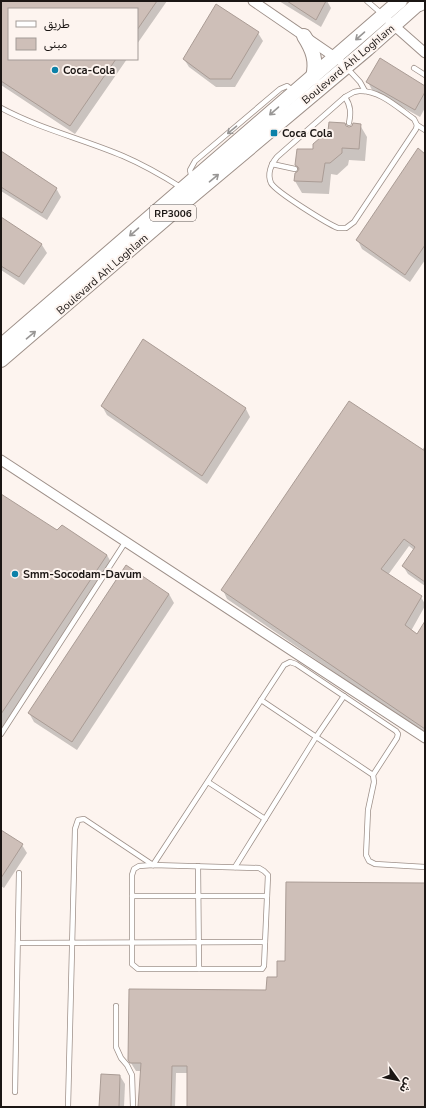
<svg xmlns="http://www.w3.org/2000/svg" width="426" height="1108" viewBox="0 0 426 1108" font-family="'Nunito Sans','Noto Sans Arabic',sans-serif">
	<rect width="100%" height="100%" fill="#fdf4ef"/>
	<g fill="#0003">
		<polygon points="1,1 167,1 137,44 137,9 9,9 9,59 127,59 75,134 1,85"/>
		<polygon points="279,1 327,1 331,8 321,27"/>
		<polygon points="258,33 263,41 235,87 216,87 189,67 184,59"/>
		<polygon points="368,82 425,87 425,108 420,117 372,90"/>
		<polygon points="360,125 367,137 365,161 349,160 348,165 337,175 331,174 329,194 302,193 295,181 299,170 296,165 314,150 346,127 349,128"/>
		<polygon points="1,152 56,188 61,197 47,220 1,191"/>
		<polygon points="425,155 425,260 410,282 362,249 358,241"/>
		<polygon points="1,218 42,245 47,253 24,285 1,270"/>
		<polygon points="143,341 246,409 250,417 207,484 107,415 102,406"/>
		<polygon points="425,446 425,586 408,574 403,566 414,550 409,546 388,575 421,597 425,604 425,606 411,631 417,635 425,625 425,734 227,599 223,590 422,450"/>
		<polygon points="1,495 58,532 107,555 112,564 1,729"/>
		<polygon points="169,594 174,603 77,750 34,722 29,713"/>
		<polygon points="1,832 22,845 27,853 4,888 1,886"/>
		<polygon points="425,885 425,1107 189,1107 188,1073 176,1073 175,1107 139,1107 141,1071 136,1071 129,1060 267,991 278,978 286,962"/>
		<polygon points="120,1076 125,1084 124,1107 100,1107"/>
	</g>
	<g fill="#cebfb8" stroke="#aa9c95">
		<polygon points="1,1 157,1 137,30 137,9 9,9 9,59 116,59 70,126 1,81"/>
		<polygon points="287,1 326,1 316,20"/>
		<polygon points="216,4 259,32 231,79 210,79 183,59"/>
		<polygon points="380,58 425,86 425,92 415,110 366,82"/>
		<polygon points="329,122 345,123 346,126 349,127 352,126 353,123 361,124 359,149 342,148 342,153 330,163 325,163 322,182 294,181 295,173 297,172 299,169 298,167 295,165 297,149 313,149 313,144 328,131"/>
		<polygon points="418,148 425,154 425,245 405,275 356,240"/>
		<polygon points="1,151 57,188 42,213 1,187"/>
		<polygon points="1,217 42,244 19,277 1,266"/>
		<polygon points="143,339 246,408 202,476 101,406"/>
		<polygon points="349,401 425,451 425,582 402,566 415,547 404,539 381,569 422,596 405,625 417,634 425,621 425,729 221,590"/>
		<polygon points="1,494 57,530 62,525 107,555 1,714"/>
		<polygon points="126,565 169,594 72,742 28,713"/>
		<polygon points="1,830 23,844 1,878"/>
		<polygon points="286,882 425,883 425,1107 187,1107 187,1066 172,1066 171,1107 138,1107 141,1063 130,1063 128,1060 129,989 266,990 267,977 277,977 277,961 285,961"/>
		<polygon points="101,1074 120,1075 119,1107 99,1107"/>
	</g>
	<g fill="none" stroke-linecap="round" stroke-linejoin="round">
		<defs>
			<g id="lane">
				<polyline points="367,1 382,14"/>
				<polyline points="347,68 360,82 365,91"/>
				<polyline points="414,68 425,75"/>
				<path d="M 359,91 C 380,90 398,108 414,119 L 417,125 L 416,129 L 354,222 L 346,228 L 338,228 C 328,224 276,192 271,183 C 267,174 271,164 277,157 L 345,97 L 354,92 Z"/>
				<path d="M 345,97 C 351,106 351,113 349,123"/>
				<path d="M 1,108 C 40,129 83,139 123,156 C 144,165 163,176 182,188"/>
				<polyline points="417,125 425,130"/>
				<polyline points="272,164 295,169"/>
				<polyline points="192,179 190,170 195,161 280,89 287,86 294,91"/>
				<polyline points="261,700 373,775"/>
				<polyline points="1,734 126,541"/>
				<polyline points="208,782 265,819"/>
				<polyline points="153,865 284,665 290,662 296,664 396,731 398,734 397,738 373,775 374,782 368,810 366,855 369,861 375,864 425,867"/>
				<polygon points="153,865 259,868 264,871 268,875 264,966 262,969 138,969 132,964 132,875 134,869 139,866"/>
				<polyline points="198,866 199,969"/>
				<polyline points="235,867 316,737 344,696"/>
				<polyline points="132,896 267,896"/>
				<polyline points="18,943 265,942"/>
				<polyline points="116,1006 116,1047 121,1058 127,1065 132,1075 133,1107"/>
				<polyline points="15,1092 19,873"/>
				<polyline points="68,1107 75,829 78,820 84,819 153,865"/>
			</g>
			<g id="street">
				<polyline points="253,1 339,60"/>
				<polyline points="390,22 425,53"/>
				<polyline points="1,460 425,738"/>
			</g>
			<g id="primary">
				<path d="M 304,36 C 313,50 317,61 313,77"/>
				<polyline points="1,346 400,1"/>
				<polyline points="1,360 192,196 367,49 421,1"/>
			</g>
			<polyline id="highway" points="419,3 423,1"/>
		</defs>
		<use href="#lane" stroke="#9e9089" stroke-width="6"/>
		<use href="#street" stroke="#9e9089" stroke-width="11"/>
		<use href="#primary" stroke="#9e9089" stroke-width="16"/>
		<use href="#highway" stroke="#9e9089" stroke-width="18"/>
		<use href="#lane" stroke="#fff" stroke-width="4.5"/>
		<use href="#street" stroke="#fff" stroke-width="9"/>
		<use href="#primary" stroke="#fff" stroke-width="14"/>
		<use href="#highway" stroke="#fff" stroke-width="16"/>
	</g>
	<defs><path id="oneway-shaft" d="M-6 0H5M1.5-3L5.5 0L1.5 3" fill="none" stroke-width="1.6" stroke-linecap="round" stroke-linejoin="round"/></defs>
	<g stroke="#989695">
		<use href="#oneway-shaft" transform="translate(360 36) rotate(139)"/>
		<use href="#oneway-shaft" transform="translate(274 111) rotate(139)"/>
		<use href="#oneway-shaft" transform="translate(232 130) rotate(140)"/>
		<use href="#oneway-shaft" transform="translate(214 178) rotate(-40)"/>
		<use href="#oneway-shaft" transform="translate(134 232) rotate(139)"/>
		<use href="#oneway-shaft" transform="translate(31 335) rotate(-40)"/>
	</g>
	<g fill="#0c81a8" stroke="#fdf4ef" stroke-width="1.5">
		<circle cx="55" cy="70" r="4"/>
		<rect x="270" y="129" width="8" height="8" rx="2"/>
		<circle cx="15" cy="574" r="4"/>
	</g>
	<g text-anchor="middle" stroke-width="4" stroke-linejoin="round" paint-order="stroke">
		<rect fill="#fdf4ef" stroke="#5f5956" stroke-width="1" x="150" y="205" width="46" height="16" rx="3"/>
		<g font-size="10" font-weight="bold" fill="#1b1614">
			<text x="173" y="217">RP3006</text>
		</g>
		<g font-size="11" fill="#1b1614" stroke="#fdf4ef">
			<text transform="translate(348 64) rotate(-40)" y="4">Boulevard Ahl Loghlam</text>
			<text transform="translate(102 274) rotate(-41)" y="4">Boulevard Ahl Loghlam</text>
		</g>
		<g font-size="11" font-weight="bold" fill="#1b1614" stroke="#fdf4ef" text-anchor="start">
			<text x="63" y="74">Coca-Cola</text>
			<text x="282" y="137">Coca Cola</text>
			<text x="23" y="578">Smm-Socodam-Davum</text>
		</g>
	</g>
	<rect width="426" height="1108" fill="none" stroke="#1b1614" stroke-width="4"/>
	<rect x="8" y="8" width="130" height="52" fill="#fdf4ef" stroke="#a39b97"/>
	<rect x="16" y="21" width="20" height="6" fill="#ffffff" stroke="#a39b97"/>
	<text x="44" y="28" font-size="12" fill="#1b1614">طريق</text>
	<rect x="16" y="38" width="20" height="12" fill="#cebfb8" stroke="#a39b97"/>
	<text x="44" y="48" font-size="12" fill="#1b1614">مبنى</text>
	<g transform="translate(398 1080) rotate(123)" stroke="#fdf4ef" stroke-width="3" paint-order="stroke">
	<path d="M0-3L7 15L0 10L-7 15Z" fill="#1b1614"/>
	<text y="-6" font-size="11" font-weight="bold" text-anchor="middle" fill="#1b1614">ش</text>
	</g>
</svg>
